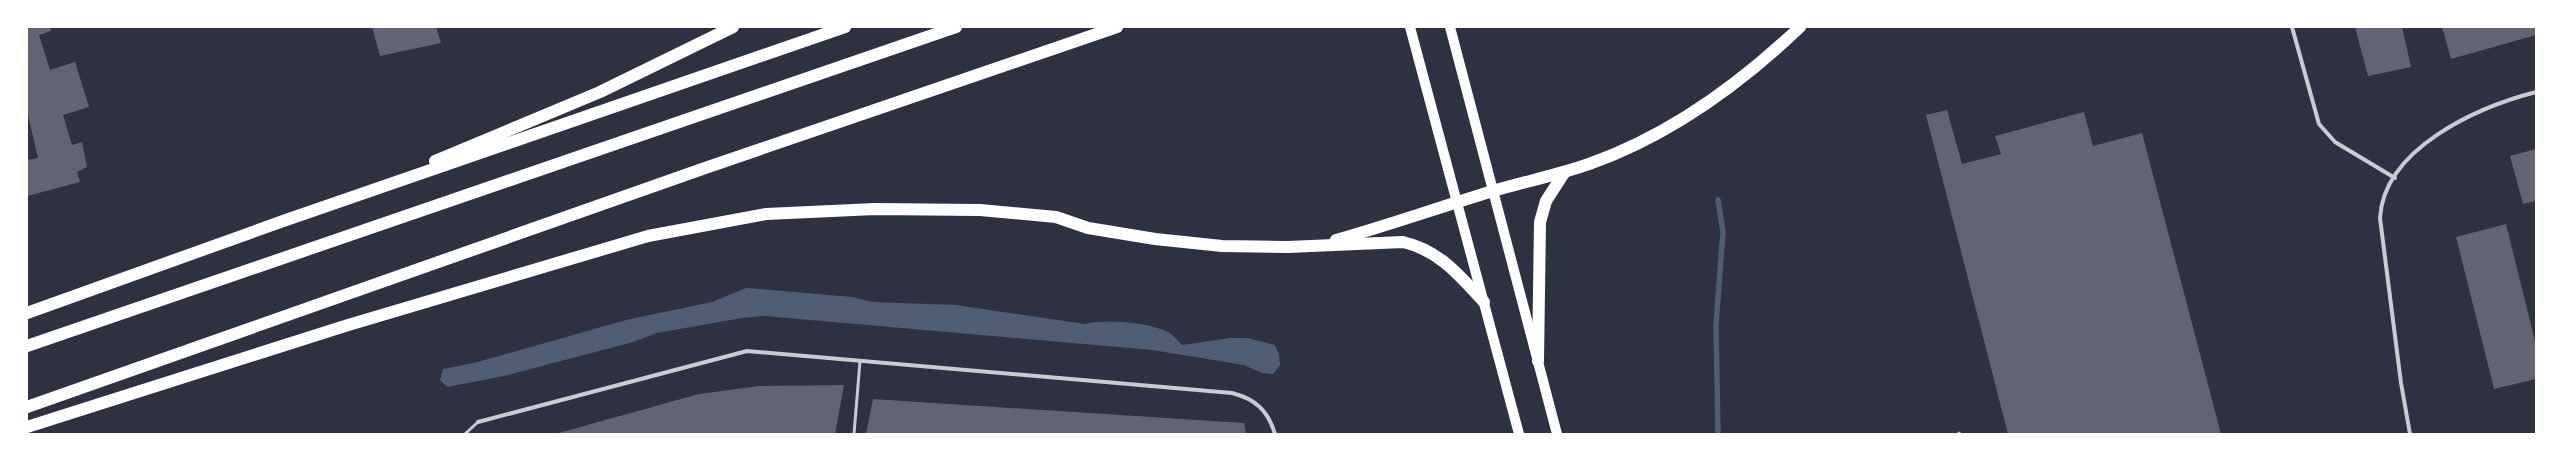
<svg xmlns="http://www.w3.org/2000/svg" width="2563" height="461" viewBox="0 0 2563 461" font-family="Spectral,serif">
	<rect width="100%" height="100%" fill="#2d3142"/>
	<path fill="#4f5d75" d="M 746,288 L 852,297 L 872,302 L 956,305 L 1085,324 C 1107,319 1147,322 1168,332 C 1173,335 1178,341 1182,345 L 1230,338 L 1247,338 L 1275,345 L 1279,354 L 1280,365 L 1273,374 L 1262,373 L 1244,365 L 1152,350 L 765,316 L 742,318 L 657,333 L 633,342 L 504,376 L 447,387 L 440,380 L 443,369 L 474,363 L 626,320 L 712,302 Z"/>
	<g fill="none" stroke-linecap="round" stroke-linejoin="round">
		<polyline stroke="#4f5d75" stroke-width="5.5" points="1718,200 1723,232 1716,324 1718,434"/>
	</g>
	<g fill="#626471">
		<polygon points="27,27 50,27 51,31 39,35 50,70 75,62 89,107 63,115 72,145 82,142 87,167 77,172 80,182 27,196 27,160 38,158 27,111"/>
		<polygon points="372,27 436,27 441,43 380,56"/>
		<polygon points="2355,27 2402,27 2411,67 2368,76"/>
		<polygon points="2442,27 2536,27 2536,35 2451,59"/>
		<polygon points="1947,110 1962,164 2001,154 1995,136 2084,112 2093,146 2142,133 2221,434 2008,434 1926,115"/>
		<polygon points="2536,149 2536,201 2523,204 2510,156"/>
		<polygon points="2506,224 2536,345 2536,379 2494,389 2456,237"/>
		<polygon points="844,385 835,434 555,434 699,394 759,386"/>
		<polygon points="873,399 1244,423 1246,434 866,434"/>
	</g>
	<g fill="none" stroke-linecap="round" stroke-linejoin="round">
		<g stroke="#caccd0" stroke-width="3">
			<polyline points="1959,433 1960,434"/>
			<polyline points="465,434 478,422"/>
			<polyline points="854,434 860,361"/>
		</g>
		<g stroke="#caccd0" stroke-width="4">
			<polyline points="2292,27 2319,124 2335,142 2395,178"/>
			<path d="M 478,422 L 747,351 L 1232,393 C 1256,399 1268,411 1275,434"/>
			<path d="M 2410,434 L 2401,383 L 2380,218 C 2384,148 2478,107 2536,92"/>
		</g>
		<g stroke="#fff" stroke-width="10">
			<polyline points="1410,27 1519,434"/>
			<polyline points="1450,27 1557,434"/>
		</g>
		<g stroke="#fff" stroke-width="12">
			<polyline points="435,161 600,92 733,27"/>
			<path d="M 1336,240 C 1389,225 1440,207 1493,191 C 1524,182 1557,175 1589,164 C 1669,136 1739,85 1800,27"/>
			<polyline points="27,313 286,220 845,27"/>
			<polyline points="27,346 956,27"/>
			<polyline points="1538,361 1540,222 1546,201 1564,173"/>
			<polyline points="27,407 708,167 1117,27"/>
			<path d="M 27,427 L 345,326 L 648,236 L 766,214 L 875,209 L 980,210 L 1056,217 L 1088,228 L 1155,239 L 1222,246 L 1288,247 L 1403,242 C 1439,250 1460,276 1484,302"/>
		</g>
	</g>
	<rect width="2563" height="461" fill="none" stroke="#ffffff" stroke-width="56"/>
</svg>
